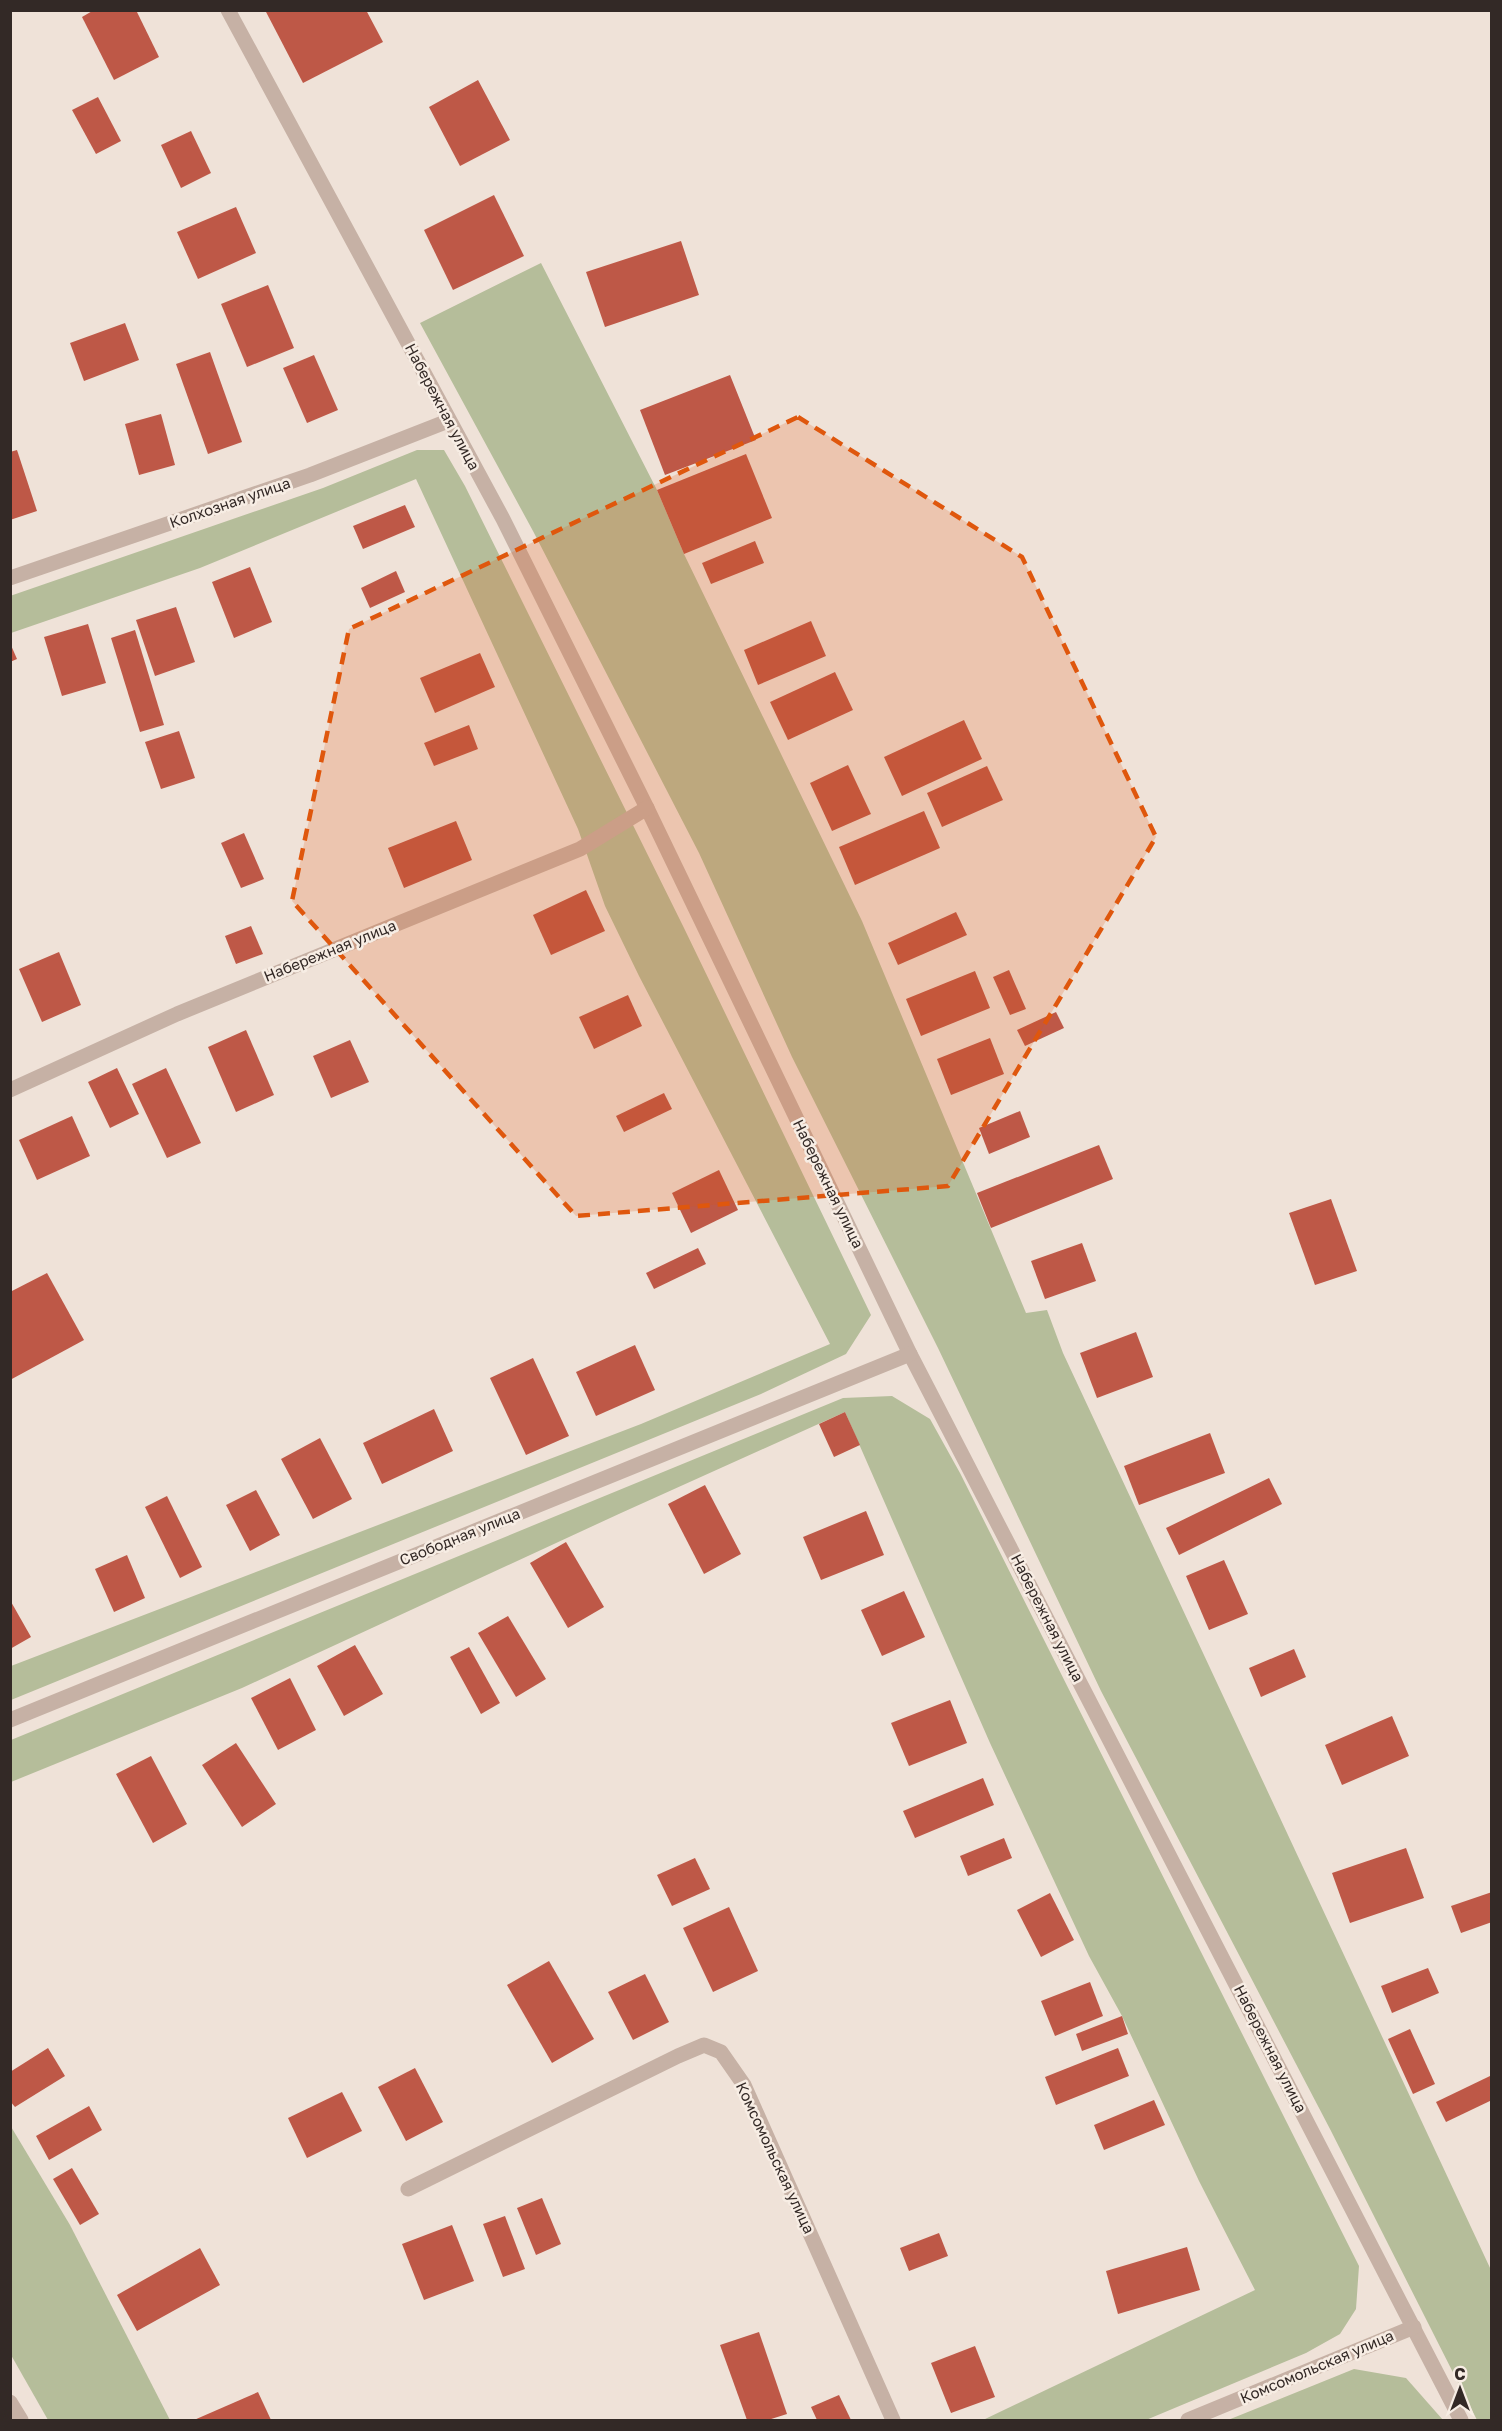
<svg xmlns="http://www.w3.org/2000/svg" width="1502" height="2431" viewBox="0 0 1502 2431" font-family="'Golos Text',sans-serif">
	<rect width="100%" height="100%" fill="#efe2d8"/>
	<g fill="#b5bd9a">
		<polygon points="541,263 657,490 684,554 862,921 1026,1313 1047,1310 1063,1353 1491,2270 1491,2420 1477,2420 1330,2129 1101,1691 938,1348 792,1057 699,853 533,531 420,323"/>
		<polygon points="417,450 444,450 465,486 684,928 871,1315 846,1354 761,1394 11,1700 11,1666 641,1424 830,1344 639,976 605,906 578,829 416,479 200,568 11,633 10,596 323,488"/>
		<polygon points="892,1396 930,1419 960,1473 1359,2266 1356,2309 1340,2334 1306,2353 1146,2420 983,2420 1255,2290 1199,2181 1122,2016 1089,1956 990,1743 845,1412 621,1513 242,1688 11,1782 11,1740 843,1398"/>
		<polygon points="10,2125 70,2225 170,2420 48,2420 11,2355"/>
		<polygon points="1354,2369 1406,2378 1443,2420 1228,2420"/>
	</g>
	<g fill="#be5847">
		<polygon points="94,10 136,10 159,57 114,80 82,17"/>
		<polygon points="265,10 366,10 383,42 303,83"/>
		<polygon points="478,80 510,140 460,166 429,107"/>
		<polygon points="98,97 121,141 96,154 72,110"/>
		<polygon points="191,131 211,173 181,188 161,145"/>
		<polygon points="494,195 524,256 453,290 424,230"/>
		<polygon points="236,207 256,253 198,279 177,232"/>
		<polygon points="681,241 699,295 605,327 586,272"/>
		<polygon points="268,285 294,348 247,367 221,304"/>
		<polygon points="125,323 139,360 84,381 70,343"/>
		<polygon points="210,352 242,442 208,454 176,364"/>
		<polygon points="314,355 338,410 307,423 283,368"/>
		<polygon points="730,375 756,440 665,475 640,410"/>
		<polygon points="161,414 175,465 139,475 125,424"/>
		<polygon points="17,450 37,511 10,520 10,452"/>
		<polygon points="746,454 772,518 684,554 657,490"/>
		<polygon points="405,505 415,527 363,549 353,526"/>
		<polygon points="755,541 764,563 711,584 702,563"/>
		<polygon points="250,567 272,622 234,638 212,582"/>
		<polygon points="396,571 405,592 370,608 361,588"/>
		<polygon points="176,607 195,662 155,676 136,620"/>
		<polygon points="811,621 826,656 758,685 744,650"/>
		<polygon points="88,624 106,683 62,696 44,637"/>
		<polygon points="135,630 164,725 140,732 111,638"/>
		<polygon points="10,643 17,659 10,662"/>
		<polygon points="480,653 495,687 435,713 420,678"/>
		<polygon points="835,672 853,710 788,740 770,702"/>
		<polygon points="964,720 982,759 902,796 884,757"/>
		<polygon points="469,725 478,749 434,766 424,743"/>
		<polygon points="179,731 195,778 161,789 145,742"/>
		<polygon points="848,765 871,814 832,831 810,783"/>
		<polygon points="987,766 1003,800 942,827 927,793"/>
		<polygon points="924,811 940,848 855,885 839,847"/>
		<polygon points="456,821 472,860 404,888 388,848"/>
		<polygon points="244,833 264,879 241,888 221,843"/>
		<polygon points="586,890 605,931 551,955 533,915"/>
		<polygon points="956,912 967,935 898,965 888,943"/>
		<polygon points="251,926 263,954 236,964 225,936"/>
		<polygon points="59,952 81,1005 42,1022 19,969"/>
		<polygon points="1009,970 1026,1009 1010,1015 993,977"/>
		<polygon points="975,971 990,1008 921,1036 906,999"/>
		<polygon points="628,995 642,1026 594,1049 579,1017"/>
		<polygon points="1056,1012 1064,1028 1025,1046 1017,1030"/>
		<polygon points="246,1030 274,1095 236,1112 208,1047"/>
		<polygon points="990,1038 1004,1074 951,1095 937,1059"/>
		<polygon points="350,1040 369,1082 331,1098 313,1056"/>
		<polygon points="117,1068 139,1114 110,1128 88,1082"/>
		<polygon points="166,1068 201,1143 167,1158 132,1084"/>
		<polygon points="664,1093 672,1109 624,1132 616,1116"/>
		<polygon points="1020,1111 1030,1137 989,1154 979,1128"/>
		<polygon points="72,1116 90,1156 37,1180 19,1140"/>
		<polygon points="1099,1145 1113,1179 991,1228 977,1193"/>
		<polygon points="719,1170 738,1210 691,1233 672,1193"/>
		<polygon points="1331,1199 1357,1271 1315,1285 1289,1213"/>
		<polygon points="1082,1243 1096,1281 1045,1299 1031,1261"/>
		<polygon points="698,1248 706,1264 654,1289 646,1273"/>
		<polygon points="47,1273 84,1340 10,1380 10,1292"/>
		<polygon points="1136,1332 1153,1377 1097,1398 1080,1353"/>
		<polygon points="635,1345 655,1390 596,1416 576,1372"/>
		<polygon points="533,1358 569,1436 526,1455 490,1378"/>
		<polygon points="434,1409 453,1451 382,1484 363,1443"/>
		<polygon points="845,1412 860,1445 834,1457 819,1424"/>
		<polygon points="1210,1433 1225,1473 1139,1505 1124,1466"/>
		<polygon points="320,1438 352,1499 313,1519 281,1459"/>
		<polygon points="1269,1478 1282,1504 1179,1555 1166,1528"/>
		<polygon points="705,1485 741,1554 704,1574 668,1504"/>
		<polygon points="256,1490 280,1535 250,1551 226,1505"/>
		<polygon points="167,1496 202,1567 180,1578 145,1507"/>
		<polygon points="866,1511 884,1555 821,1580 803,1537"/>
		<polygon points="566,1542 604,1607 568,1628 530,1563"/>
		<polygon points="127,1555 145,1598 114,1612 95,1569"/>
		<polygon points="1224,1560 1248,1614 1209,1630 1186,1576"/>
		<polygon points="904,1591 925,1637 882,1656 861,1610"/>
		<polygon points="10,1600 31,1637 10,1649"/>
		<polygon points="508,1616 546,1679 516,1697 478,1633"/>
		<polygon points="355,1645 383,1694 344,1716 317,1666"/>
		<polygon points="469,1647 500,1703 481,1714 450,1657"/>
		<polygon points="1294,1649 1306,1677 1261,1697 1249,1668"/>
		<polygon points="290,1678 316,1730 278,1750 251,1698"/>
		<polygon points="950,1700 967,1743 909,1766 891,1723"/>
		<polygon points="1392,1716 1409,1756 1342,1785 1325,1745"/>
		<polygon points="236,1743 276,1804 242,1827 202,1765"/>
		<polygon points="151,1756 187,1824 153,1843 116,1774"/>
		<polygon points="983,1778 994,1805 915,1838 903,1811"/>
		<polygon points="1004,1838 1012,1858 968,1876 960,1856"/>
		<polygon points="1406,1848 1424,1898 1350,1923 1332,1873"/>
		<polygon points="695,1858 710,1889 672,1906 657,1875"/>
		<polygon points="1492,1892 1492,1922 1461,1933 1451,1906"/>
		<polygon points="1050,1893 1074,1940 1041,1957 1017,1910"/>
		<polygon points="729,1907 758,1971 713,1992 683,1928"/>
		<polygon points="549,1961 594,2039 552,2063 507,1985"/>
		<polygon points="1428,1968 1439,1993 1392,2013 1381,1986"/>
		<polygon points="645,1974 669,2022 633,2040 608,1992"/>
		<polygon points="1090,1982 1103,2016 1055,2036 1041,2001"/>
		<polygon points="1122,2016 1128,2034 1082,2051 1076,2034"/>
		<polygon points="1410,2029 1435,2084 1413,2094 1388,2039"/>
		<polygon points="48,2048 65,2076 15,2107 10,2101 10,2072"/>
		<polygon points="1118,2048 1129,2076 1056,2105 1045,2077"/>
		<polygon points="415,2068 443,2122 406,2141 378,2087"/>
		<polygon points="1490,2076 1492,2100 1446,2122 1436,2102"/>
		<polygon points="342,2092 362,2131 307,2158 288,2118"/>
		<polygon points="1154,2100 1165,2125 1104,2150 1094,2125"/>
		<polygon points="89,2106 102,2130 49,2160 36,2136"/>
		<polygon points="72,2168 99,2214 80,2225 53,2179"/>
		<polygon points="542,2198 561,2244 536,2255 517,2208"/>
		<polygon points="505,2216 525,2269 503,2277 483,2224"/>
		<polygon points="452,2225 474,2281 424,2300 402,2244"/>
		<polygon points="939,2233 948,2256 909,2271 900,2248"/>
		<polygon points="1187,2247 1200,2290 1118,2314 1106,2271"/>
		<polygon points="200,2248 220,2285 137,2331 117,2295"/>
		<polygon points="759,2332 787,2414 768,2420 747,2420 720,2345"/>
		<polygon points="975,2346 995,2397 951,2413 931,2363"/>
		<polygon points="258,2392 271,2420 194,2420"/>
		<polygon points="839,2395 851,2420 817,2420 811,2407"/>
	</g>
	<g fill="none" stroke-linecap="round" stroke-linejoin="round">
		<g stroke="#c6b1a5" stroke-width="15">
			<polyline points="228,10 503,519 647,808 910,1354 1461,2420"/>
			<polyline points="10,578 310,475 448,421"/>
			<polyline points="10,1090 177,1014 580,849 647,808"/>
			<polyline points="10,1720 910,1354"/>
			<polyline points="408,2189 678,2056 704,2045 721,2052 744,2085 893,2420"/>
			<polyline points="10,2402 21,2420"/>
			<polyline points="1188,2420 1414,2327"/>
		</g>
	</g>
	<path fill="#df570d" fill-opacity="0.2" stroke="#df570d" stroke-width="4.5" stroke-dasharray="12 8" stroke-linejoin="round" d="M 798,417 L 1022,557 L 1156,837 L 948,1186 L 576,1216 L 292,901 L 349,629 Z"/>
	<g text-anchor="middle" stroke-width="5" stroke-linejoin="round" paint-order="stroke">
		<g font-size="15" fill="#332926" stroke="#f7ede4">
			<text transform="translate(442 407) rotate(62)" y="5">Набережная улица</text>
			<text transform="translate(230 503) rotate(-19)" y="5">Колхозная улица</text>
			<text transform="translate(330 951) rotate(-22)" y="5">Набережная улица</text>
			<text transform="translate(828 1184) rotate(64)" y="5">Набережная улица</text>
			<text transform="translate(460 1537) rotate(-22)" y="5">Свободная улица</text>
			<text transform="translate(1047 1618) rotate(63)" y="5">Набережная улица</text>
			<text transform="translate(1270 2049) rotate(63)" y="5">Набережная улица</text>
			<text transform="translate(775 2158) rotate(65)" y="5">Комсомольская улица</text>
			<text transform="translate(1317 2367) rotate(-23)" y="5">Комсомольская улица</text>
		</g>
	</g>
	<rect width="1502" height="2431" fill="none" stroke="#332926" stroke-width="24"/>
	<g transform="translate(1460 2389)" stroke="#f7ede4" stroke-width="4.5" paint-order="stroke">
	<path d="M0-4.5L10 22L0 15L-10 22Z" fill="#332926"/>
	<text y="-9" font-size="16" font-weight="bold" text-anchor="middle" fill="#332926">С</text>
	</g>
</svg>
